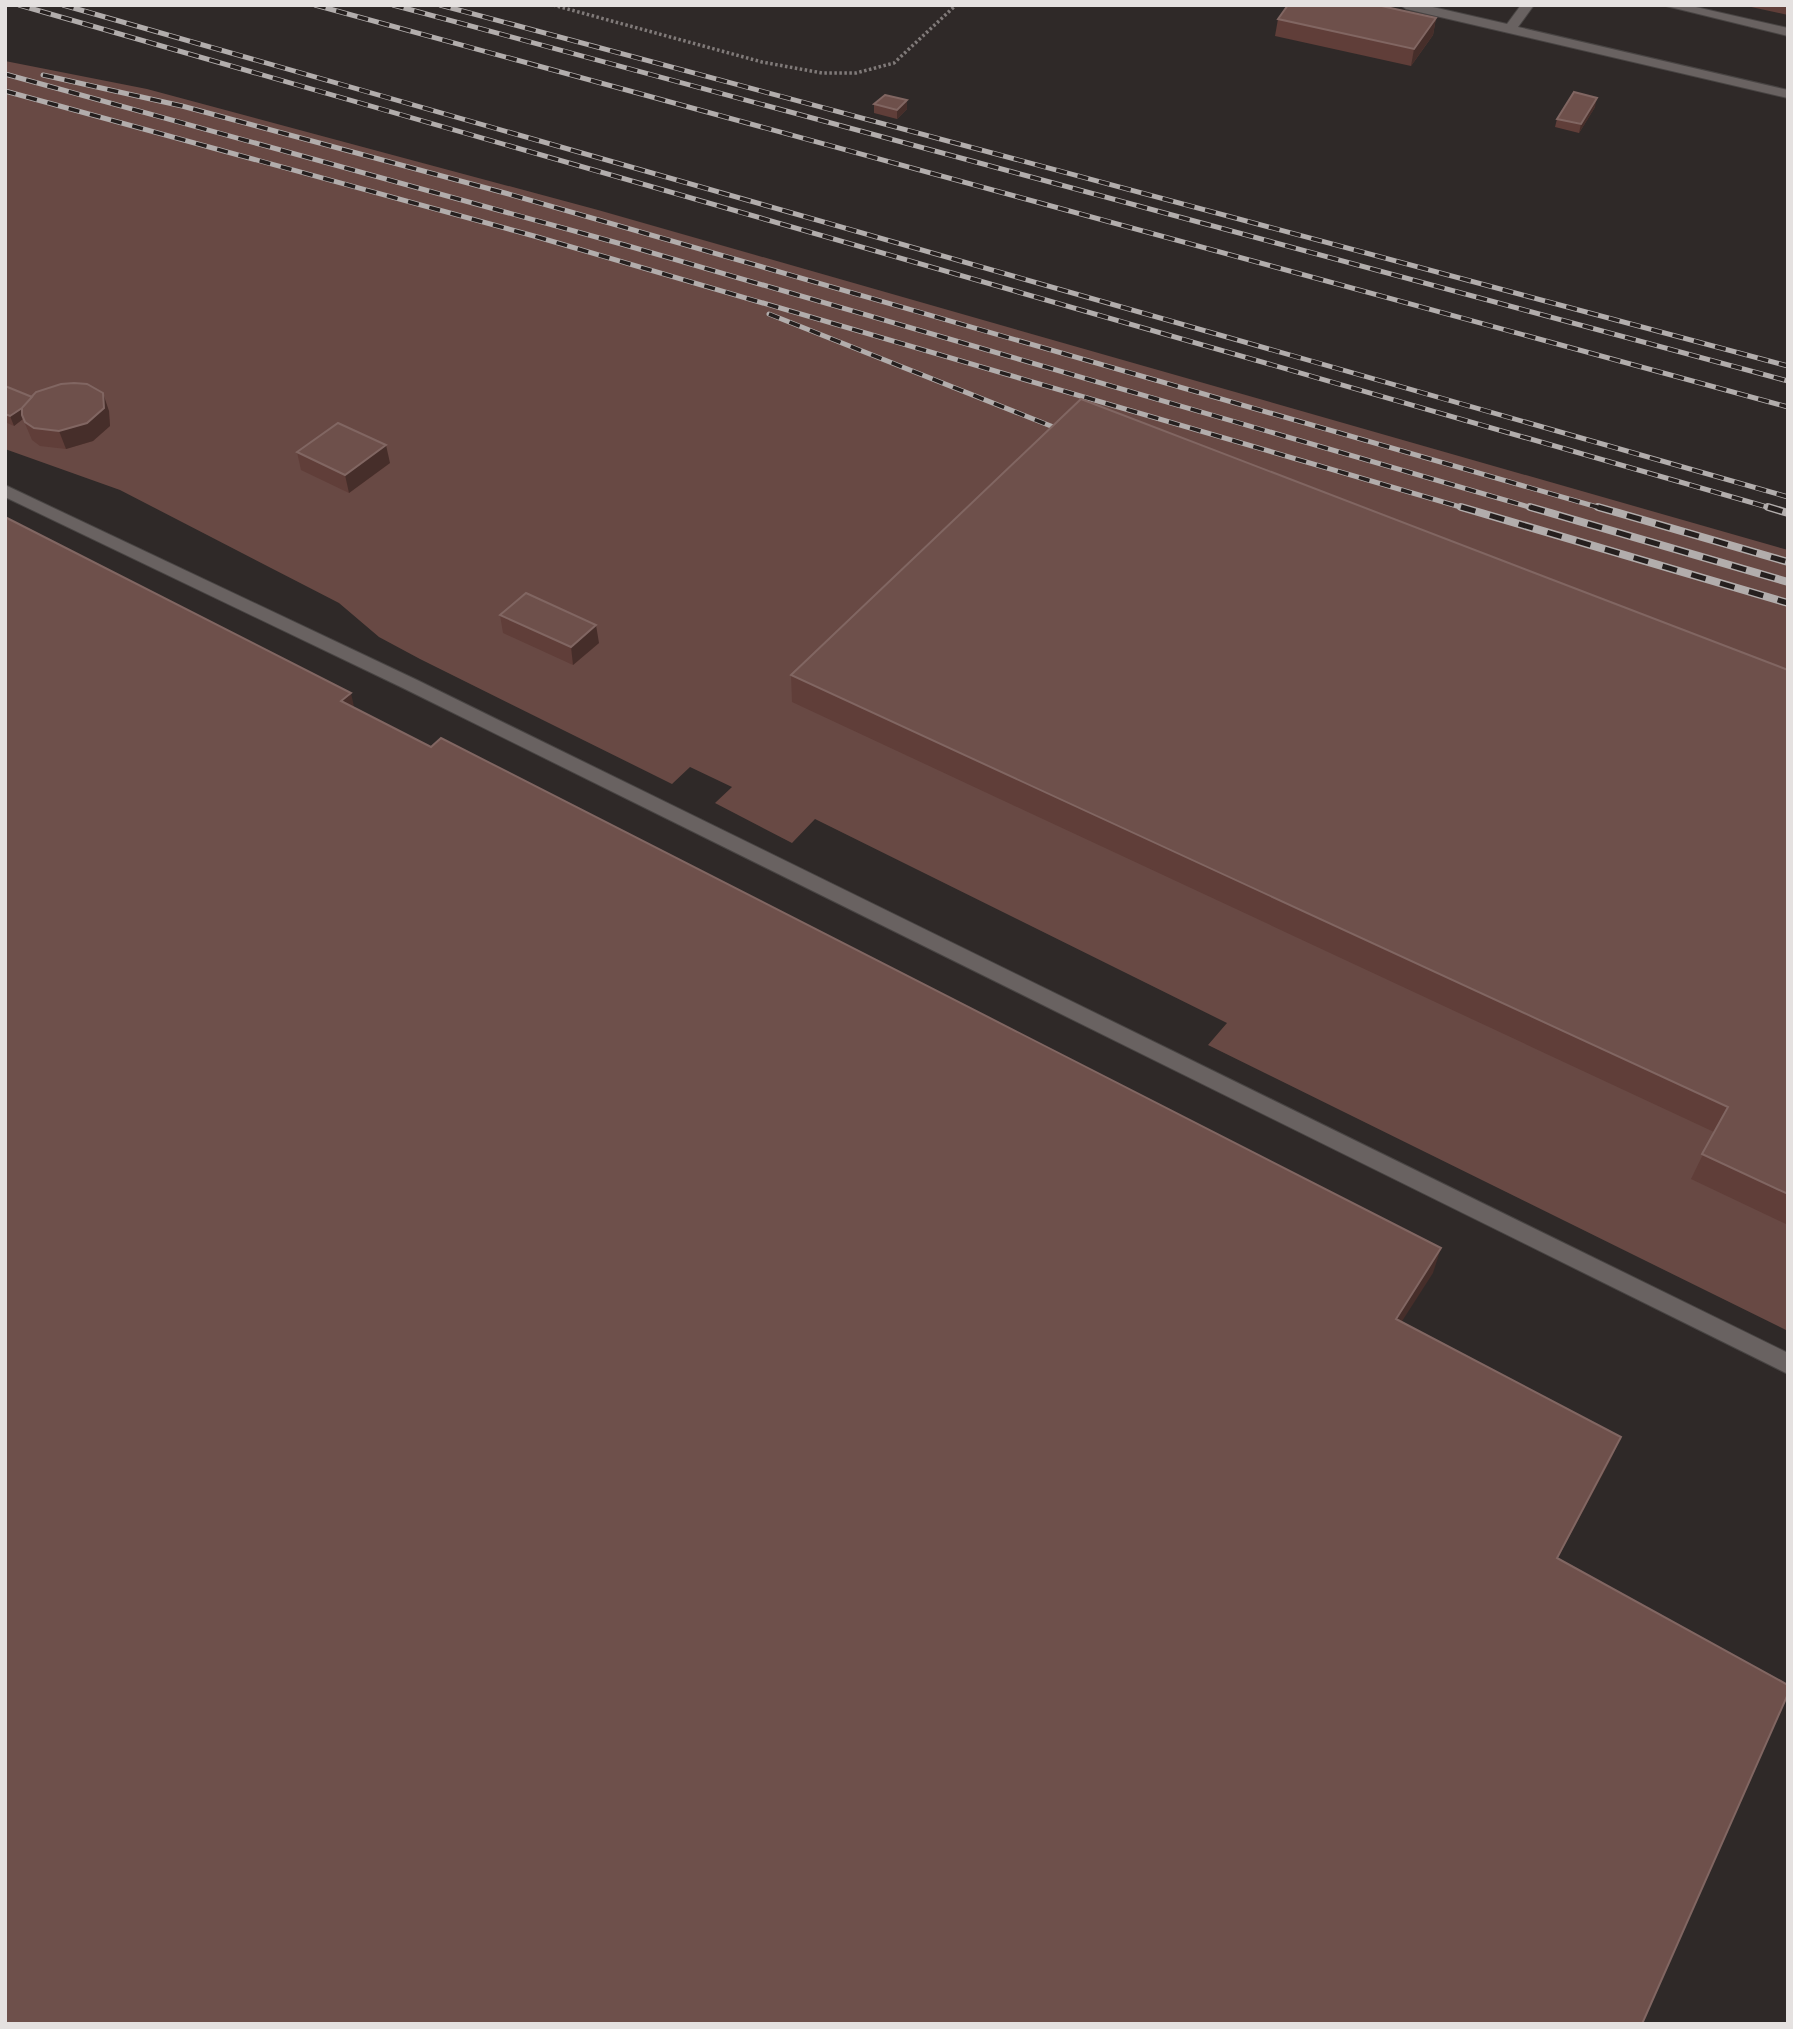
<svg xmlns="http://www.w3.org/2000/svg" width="1793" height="2029" viewBox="0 0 1793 2029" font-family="Overpass,sans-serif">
	<rect width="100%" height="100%" fill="#2f2928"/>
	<polygon fill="#684944" points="5,61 147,89 598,210 1788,550 1788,700 1716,1133 1788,1225 1788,1331 1208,1045 1227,1023 815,819 792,843 715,803 732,787 690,767 672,784 420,659 379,637 339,603 120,490 5,449"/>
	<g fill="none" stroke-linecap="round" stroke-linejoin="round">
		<defs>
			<g id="minor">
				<polygon points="1400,5 1424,5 1507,24 1521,5 1534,5 1518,27 1788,90 1788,98 1406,9"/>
				<polygon points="1662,5 1687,5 1788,28 1788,36"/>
				<polygon points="5,485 417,680 1788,1353 1788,1374 403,688 5,497"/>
			</g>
		</defs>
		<use href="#minor" stroke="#484443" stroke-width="2"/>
		<polyline stroke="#807a79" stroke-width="3.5" stroke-dasharray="2.5 2.5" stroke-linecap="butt" points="553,5 762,62 822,73 856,73 894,63 956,5"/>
		<use href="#minor" fill="#696261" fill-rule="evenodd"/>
		<defs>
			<g id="rail-far1">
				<polyline points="19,5 1774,509"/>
				<polyline points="63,5 1788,497"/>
				<polyline points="315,5 1788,407"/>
				<polyline points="393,5 1788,381"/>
				<polyline points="440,5 1788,366"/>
				<polyline points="5,74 625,245 1536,509"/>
				<polyline points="43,75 182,106 505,193 1604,509"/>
				<polyline points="5,91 534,236 1467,509"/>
				<polyline points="769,314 1071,434"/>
			</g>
			<g id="rail">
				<polyline points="1461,507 1788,603"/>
				<polyline points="1530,507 1788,582"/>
				<polyline points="1598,507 1788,562"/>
				<polyline points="1768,507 1788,513"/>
			</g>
		</defs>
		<use href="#rail-far1" stroke="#b2adac" stroke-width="5"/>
		<use href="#rail" stroke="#b2adac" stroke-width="8"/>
		<use href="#rail-far1" stroke="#251f1e" stroke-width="3.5" stroke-dasharray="11" stroke-linecap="butt"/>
		<use href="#rail" stroke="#251f1e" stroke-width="5" stroke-dasharray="15" stroke-linecap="butt"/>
	</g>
	<g fill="#603e39">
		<polygon points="1742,5 1788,5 1788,15"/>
		<polygon points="1436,18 1433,35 1411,66 1275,36 1278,19"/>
		<polygon points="874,104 907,109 897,119 874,113"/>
		<polygon points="1595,107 1579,133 1555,127 1557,119"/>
		<polygon points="5,386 32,397 109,411 110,426 93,441 66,449 40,446 32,440 23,419 14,426 5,422"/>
		<polygon points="297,452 390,463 349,493 301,470"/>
		<polygon points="500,615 599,643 573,665 503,633"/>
		<polygon points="1788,670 1788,1225 1691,1179 1714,1132 792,702 791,675"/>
	</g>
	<g fill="#462e2a">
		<polygon points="1436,18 1433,35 1411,66 1414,49"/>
		<polygon points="1597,98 1595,107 1579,133 1581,124"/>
		<polygon points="907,100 907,109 897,119 897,110"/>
		<polygon points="103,393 109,411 110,426 93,441 66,449 59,431"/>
		<polygon points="36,399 22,415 23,419 14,426 10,416"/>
		<polygon points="386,445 390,463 349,493 345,475"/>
		<polygon points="596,625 599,643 573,665 571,647"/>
		<polygon points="351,693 357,720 341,701"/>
		<polygon points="1441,1248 1433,1273 1388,1343 1396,1319"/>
		<polygon points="1621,1437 1610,1461 1546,1580 1557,1558"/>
	</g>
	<g fill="#6e504b" stroke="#816662" stroke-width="2">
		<polygon points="1288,5 1377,5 1436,18 1414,49 1278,19"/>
		<polygon points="1574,92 1597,98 1581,124 1557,119"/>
		<polygon points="885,95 907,100 897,110 874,104"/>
		<polygon points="74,383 87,384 103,393 104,408 87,423 59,431 34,428 25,422 22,415 22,407 36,392 61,384"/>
		<polygon points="5,386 32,397 22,408 10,416 5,414"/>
		<polygon points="1081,399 1788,670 1788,1194 1702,1154 1728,1107 791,675"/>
		<polygon points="338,423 386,445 345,475 297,452"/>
		<polygon points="5,517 351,693 341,701 431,747 441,738 1441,1248 1396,1319 1621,1437 1557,1558 1788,1685 1788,1694 1642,2024 5,2024"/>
		<polygon points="526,593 596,625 571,647 500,615"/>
	</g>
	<rect width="1793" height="2029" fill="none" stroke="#e5e1e0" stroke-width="14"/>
</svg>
